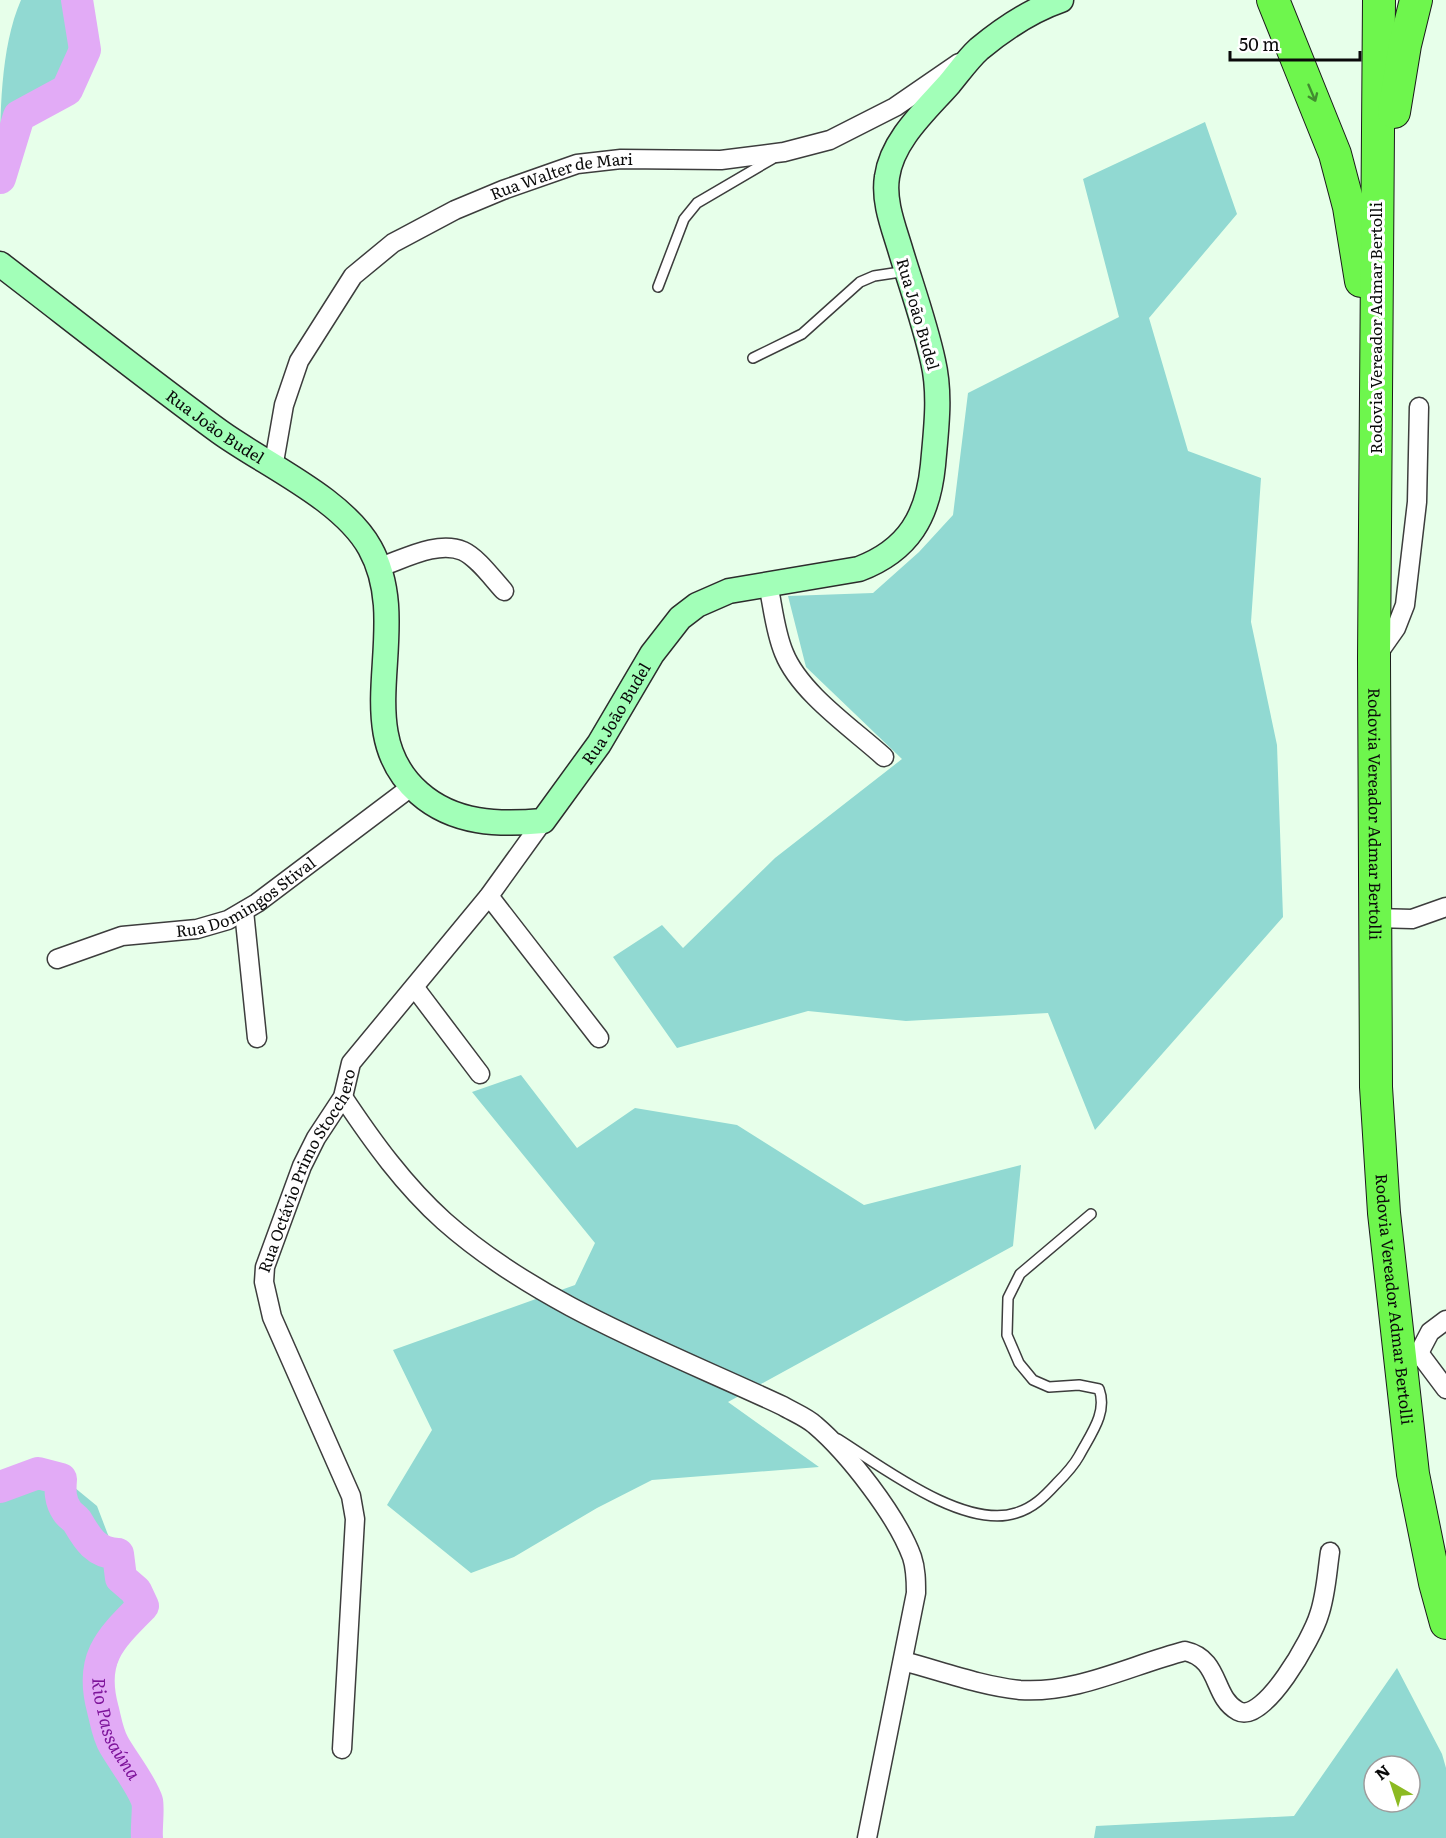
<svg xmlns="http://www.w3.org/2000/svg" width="1446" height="1838" viewBox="0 0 1446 1838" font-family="Literata,serif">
	<rect width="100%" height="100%" fill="#e7ffea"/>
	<g fill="#91d9d2" fill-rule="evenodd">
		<path d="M 21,0 L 74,0 L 65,84 L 17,120 L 0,171 C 0,116 0,48 21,0 Z"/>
		<polygon points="1205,122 1237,214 1149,318 1188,451 1261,478 1251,622 1277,745 1283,917 1095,1130 1048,1013 906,1021 808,1011 677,1048 613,957 662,925 683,948 775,858 902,759 806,667 788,596 873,593 919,552 953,515 968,393 1119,317 1083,179"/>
		<polygon points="521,1075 577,1148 635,1108 737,1125 864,1205 1021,1165 1013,1246 728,1402 819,1467 652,1480 597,1508 514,1557 471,1573 387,1505 432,1430 393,1350 575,1285 595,1243 472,1092"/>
		<polygon points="52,1469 97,1506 136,1608 111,1681 112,1717 152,1780 159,1838 0,1838 0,1478"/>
		<path d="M 1397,1668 L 1442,1754 L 1446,1768 L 1446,1838 L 1094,1838 L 1096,1826 L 1294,1816 ZM 1374,1766 L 1410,1766 L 1410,1802 L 1374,1802 Z"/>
	</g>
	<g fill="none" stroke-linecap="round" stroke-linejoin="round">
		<g stroke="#e2abf6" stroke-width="32">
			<polyline points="0,178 19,116 67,90 85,50 77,0"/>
			<path id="s1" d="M 0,1487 L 38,1473 L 61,1479 C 60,1491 60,1501 67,1511 C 69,1515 74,1517 77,1521 C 87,1538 95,1553 118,1554 L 121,1578 L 136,1591 L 143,1606 C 109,1640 89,1659 103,1710 C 106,1722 108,1735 114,1745 C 123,1761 142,1785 147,1801 C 149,1807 146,1829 147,1838"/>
		</g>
		<defs>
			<g id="lane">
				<polyline points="658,287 684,219 697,203 772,159"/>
				<polyline points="753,358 802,334 860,282 874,276 907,271"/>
				<path d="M 838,1439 C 881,1466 964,1530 1016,1513 C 1033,1508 1044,1497 1056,1484 C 1065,1475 1073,1467 1079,1456 C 1090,1435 1108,1413 1099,1389 L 1079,1385 L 1049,1387 L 1033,1380 L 1019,1363 L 1007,1335 L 1008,1298 L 1020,1274 L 1091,1214"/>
			</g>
			<g id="street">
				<path id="s2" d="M 273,468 L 284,405 L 299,361 L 353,276 L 393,243 L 455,210 L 503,190 L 577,164 L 621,159 L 721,160 L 784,152 L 830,140 L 895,107 L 959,63"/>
				<path d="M 380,567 C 404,559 438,540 463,551 C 478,558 492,578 504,591"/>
				<path d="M 768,584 C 773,607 775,632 784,653 C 800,693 852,728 884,757"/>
				<polyline points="1377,655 1396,628 1405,605 1417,502 1419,407"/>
				<polyline points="489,896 599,1038"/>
				<polyline points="244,911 257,1038"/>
				<polyline points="1375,918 1412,919 1446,907"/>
				<path id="s3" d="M 57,959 L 122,936 L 197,929 L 228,920 L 257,903 L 411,787"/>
				<polyline points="415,988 480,1074"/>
				<path d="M 343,1097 C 373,1142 404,1185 444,1221 C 540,1306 668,1352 783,1406 C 793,1412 806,1417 815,1425 C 848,1453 897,1516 912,1557 C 916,1569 916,1581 916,1593 L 867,1838"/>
				<polyline points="1419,1353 1446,1389"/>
				<polyline points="1398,1357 1419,1353 1430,1332 1446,1320"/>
				<path d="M 903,1661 C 941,1671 981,1686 1020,1690 C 1076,1694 1131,1665 1185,1651 C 1221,1659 1212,1697 1238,1711 C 1264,1725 1313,1636 1319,1615 C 1326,1595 1327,1572 1330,1552"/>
				<path id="s4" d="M 342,1749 L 355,1519 L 351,1496 L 272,1317 L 264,1282 L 265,1267 L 302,1166 L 316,1138 L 343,1097 L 351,1063 L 489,896 L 543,821"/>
			</g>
			<g id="secondary">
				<path id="s5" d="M 0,264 C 73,320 146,378 220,432 C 266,465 343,499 370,548 C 415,629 346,729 419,793 C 454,824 499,825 543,821 L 599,744 L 652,654 L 680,618 L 697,605 L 729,591 L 859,569 C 909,550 928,516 933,465 C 936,430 941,395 933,361 C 925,324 912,288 901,252 C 894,228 883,202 887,177 C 892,140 926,110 949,84 C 959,72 968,59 979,49 C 1002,30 1032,10 1061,0"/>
			</g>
			<g id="highway">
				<polyline points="1273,0 1335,154 1349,207 1361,281"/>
				<path id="s6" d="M 1379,0 L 1374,659 L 1376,1087 L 1384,1213 L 1413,1474 L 1435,1583 L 1446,1623"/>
				<polyline points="1394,112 1405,45 1416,0"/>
			</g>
		</defs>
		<use href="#lane" stroke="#3d3d3d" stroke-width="12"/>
		<use href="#street" stroke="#3d3d3d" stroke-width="21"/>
		<use href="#secondary" stroke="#2c2c2c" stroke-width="27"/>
		<use href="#highway" stroke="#1b1b1b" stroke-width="34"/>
		<use href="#lane" stroke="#fff" stroke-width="9"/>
		<use href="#street" stroke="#fff" stroke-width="18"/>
		<use href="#secondary" stroke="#a2ffb8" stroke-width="24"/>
		<use href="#highway" stroke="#6ef64d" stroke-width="32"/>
	</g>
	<defs><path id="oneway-shaft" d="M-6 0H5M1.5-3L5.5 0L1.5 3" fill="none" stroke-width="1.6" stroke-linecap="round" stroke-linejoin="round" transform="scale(1.5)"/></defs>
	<use stroke="#418c2f" href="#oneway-shaft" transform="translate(1312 93) rotate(67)"/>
	<g text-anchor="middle" stroke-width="6" stroke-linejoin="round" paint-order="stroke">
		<g font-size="16" fill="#0a0a0a" stroke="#fff">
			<text dy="6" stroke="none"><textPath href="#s2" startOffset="446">Rua Walter de Mari</textPath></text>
			<text transform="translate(918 314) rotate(74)" y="6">Rua João Budel</text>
			<text transform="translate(1376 328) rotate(-90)" y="6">Rodovia Vereador Admar Bertolli</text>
			<text dy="6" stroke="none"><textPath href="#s5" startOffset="270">Rua João Budel</textPath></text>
			<text dy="6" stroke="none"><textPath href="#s5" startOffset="987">Rua João Budel</textPath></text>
			<text dy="6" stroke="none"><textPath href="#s6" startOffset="814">Rodovia Vereador Admar Bertolli</textPath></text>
			<text dy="6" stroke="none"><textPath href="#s3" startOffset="202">Rua Domingos Stival</textPath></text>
			<text dy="6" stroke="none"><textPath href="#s4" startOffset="606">Rua Octávio Primo Stocchero</textPath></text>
			<text dy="6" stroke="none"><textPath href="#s6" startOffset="1300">Rodovia Vereador Admar Bertolli</textPath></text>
		</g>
		<g font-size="18" font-style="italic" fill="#7e149b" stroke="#fff">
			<text dy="6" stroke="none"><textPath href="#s1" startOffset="369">Rio Passaúna</textPath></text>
		</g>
	</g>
	<g transform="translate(1392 1784) rotate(321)"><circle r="28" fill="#ffffff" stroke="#9d9d9d" stroke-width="1.5"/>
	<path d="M0-4.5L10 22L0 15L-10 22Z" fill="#8cba22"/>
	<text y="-9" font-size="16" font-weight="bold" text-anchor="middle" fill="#0a0a0a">N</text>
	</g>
	<path d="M1230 51v9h130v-9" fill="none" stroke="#0a0a0a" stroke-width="3"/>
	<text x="1239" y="51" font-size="18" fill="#0a0a0a" stroke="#ffffff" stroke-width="4.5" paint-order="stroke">50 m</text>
</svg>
